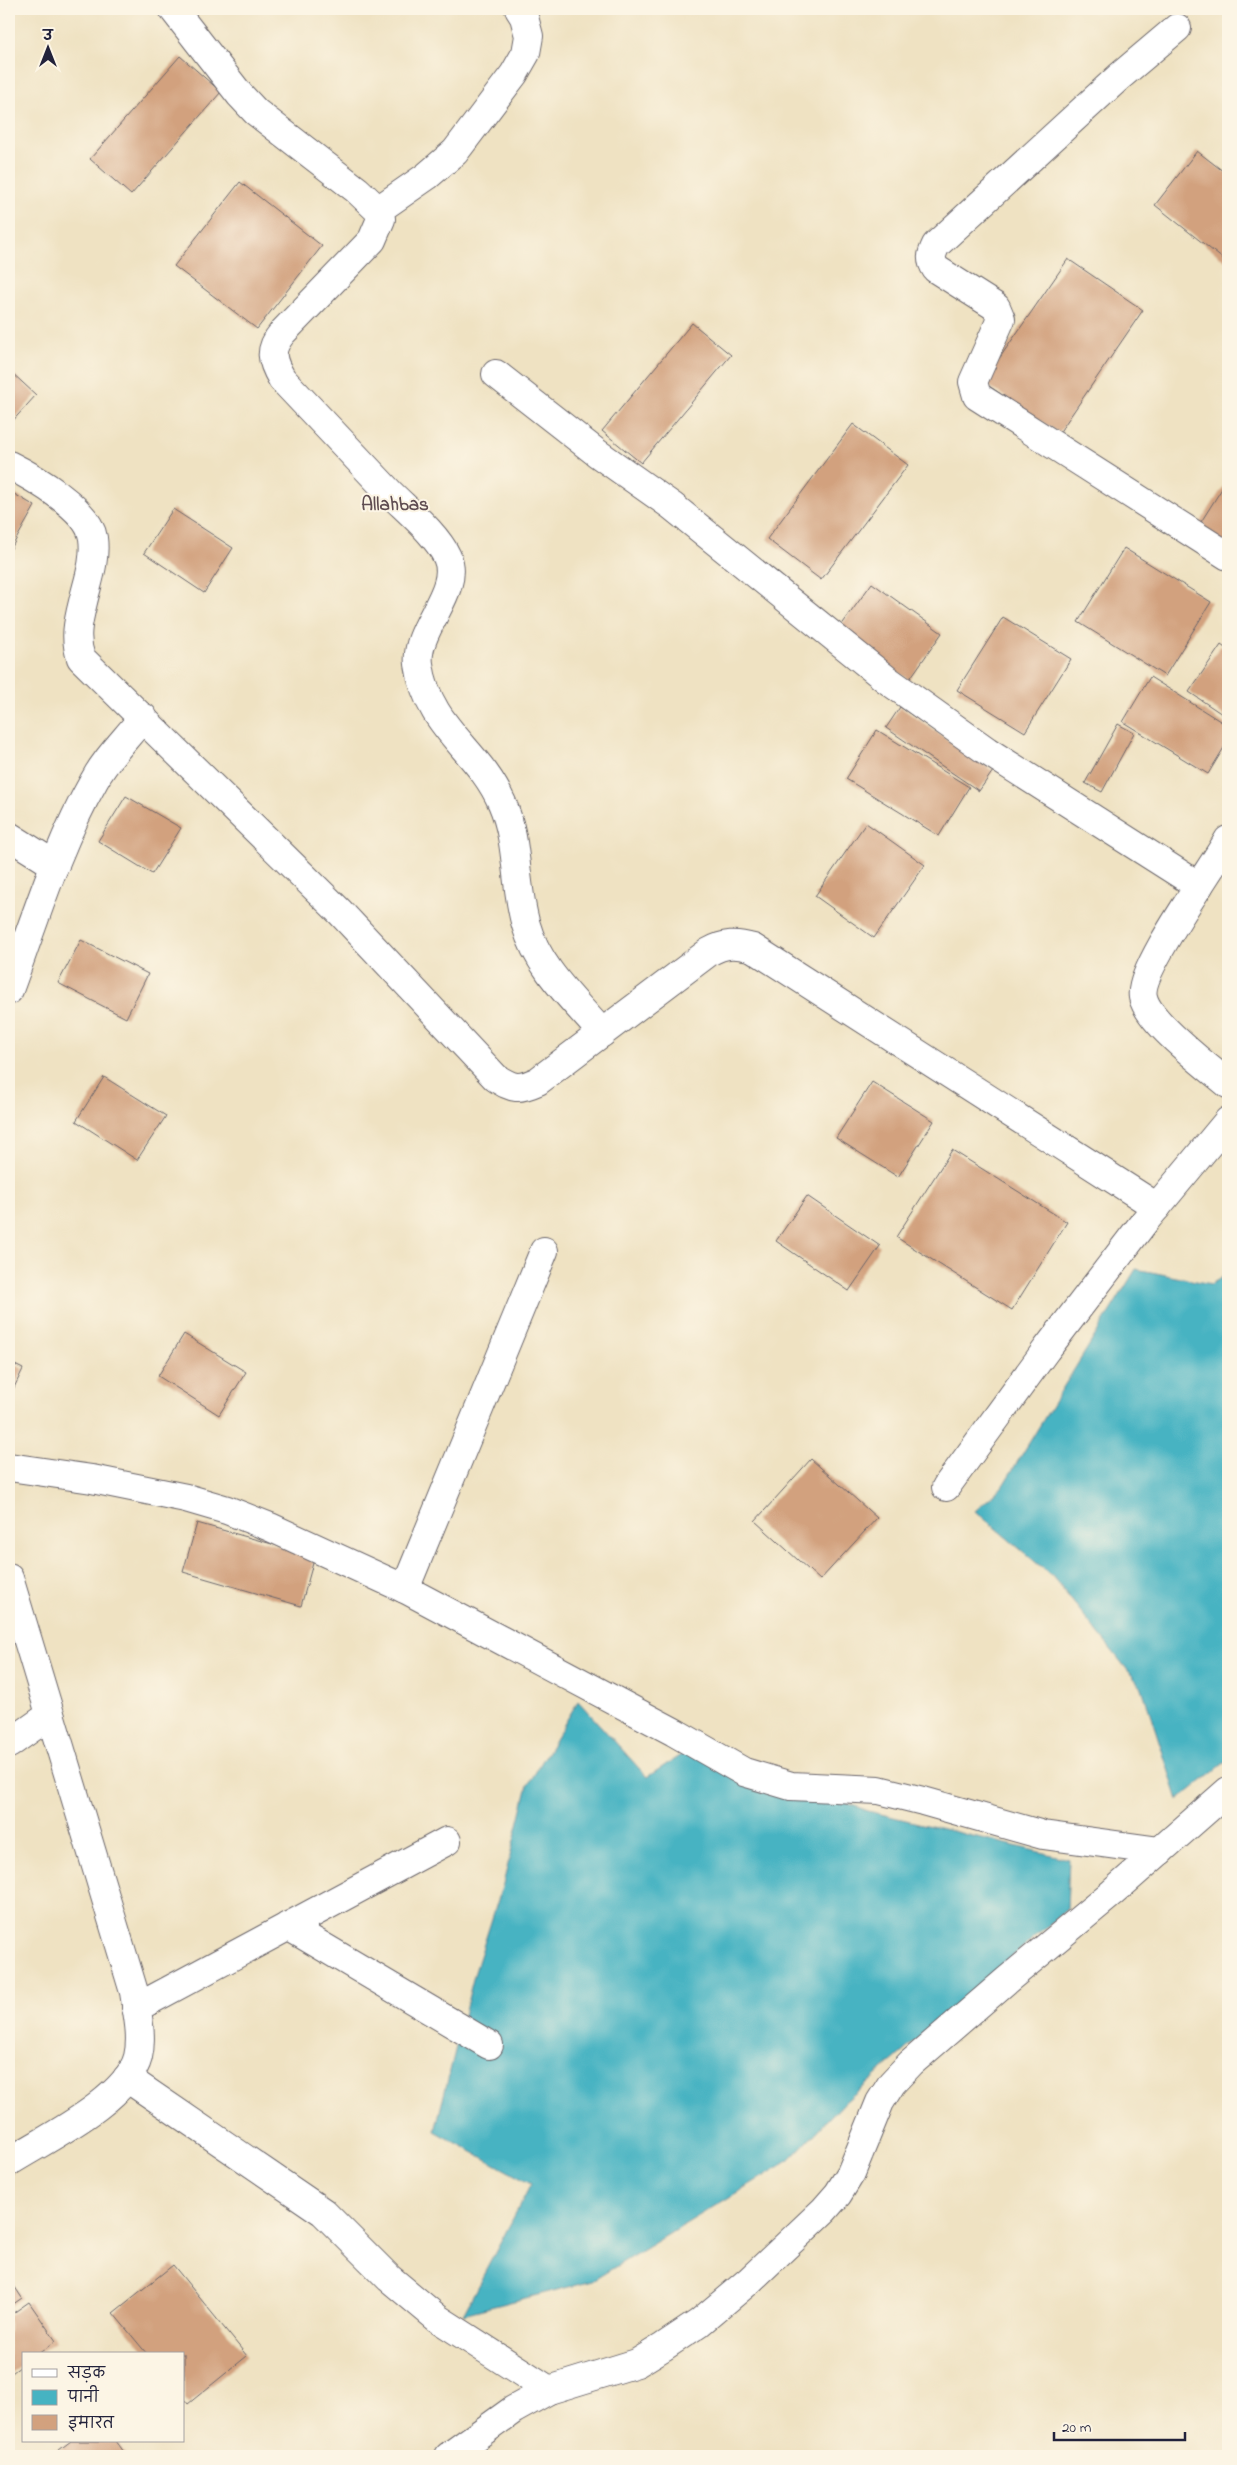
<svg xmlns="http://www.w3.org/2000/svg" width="1237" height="2465" viewBox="0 0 1237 2465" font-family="'Indie Flower','Playpen Sans Deva',sans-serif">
	<rect width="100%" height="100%" fill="#fcf5e5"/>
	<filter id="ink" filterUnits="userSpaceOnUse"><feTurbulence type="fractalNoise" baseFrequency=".02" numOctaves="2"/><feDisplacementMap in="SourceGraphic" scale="10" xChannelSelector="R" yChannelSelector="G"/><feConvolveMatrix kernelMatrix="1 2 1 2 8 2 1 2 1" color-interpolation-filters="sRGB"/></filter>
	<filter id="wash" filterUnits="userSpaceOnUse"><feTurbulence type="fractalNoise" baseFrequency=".0096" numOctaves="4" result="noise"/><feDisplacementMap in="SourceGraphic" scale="20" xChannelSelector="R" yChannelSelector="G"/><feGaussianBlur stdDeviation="1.12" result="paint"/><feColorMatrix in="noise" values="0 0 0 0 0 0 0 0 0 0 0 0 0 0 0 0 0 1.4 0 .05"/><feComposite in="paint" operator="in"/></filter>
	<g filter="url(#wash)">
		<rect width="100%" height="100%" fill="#efe2c2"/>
		<g fill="#46b3c2" stroke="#346a7e">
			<polygon points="1136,1269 1211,1284 1228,1274 1228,1760 1178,1800 1142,1688 1052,1576 975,1511 1002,1487"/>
			<polygon points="578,1701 647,1777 696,1745 868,1811 1069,1859 1067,1909 845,2102 790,2160 592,2281 463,2314 531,2184 435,2131 474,1975 503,1884 528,1785"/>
		</g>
		<g id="blocks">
			<g fill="#d2a17e">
				<polygon points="180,56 221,92 131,195 90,159"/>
				<polygon points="1197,151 1228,175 1228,263 1155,205"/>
				<polygon points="240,182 322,246 257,329 174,266"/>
				<polygon points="1068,259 1143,310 1059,433 983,382"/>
				<polygon points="692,323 731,355 641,463 602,431"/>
				<polygon points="9,370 36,395 9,425"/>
				<polygon points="853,424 908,465 821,580 767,539"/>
				<polygon points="1228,479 1228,552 1194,533"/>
				<polygon points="9,491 35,506 9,552"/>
				<polygon points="173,509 233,548 204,593 144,553"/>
				<polygon points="1124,548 1211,602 1165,676 1078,622"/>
				<polygon points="872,583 942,633 909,680 838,630"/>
				<polygon points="1003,617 1071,659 1025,732 957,690"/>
				<polygon points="1221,645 1228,650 1228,718 1189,692"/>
				<polygon points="1150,677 1228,726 1228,741 1208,774 1123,722"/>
				<polygon points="900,707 993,771 979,791 886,728"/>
				<polygon points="1118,724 1134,733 1102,792 1085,783"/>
				<polygon points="877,730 969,787 939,836 846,779"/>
				<polygon points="126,796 181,828 152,874 98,841"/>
				<polygon points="866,823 925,865 874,938 815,896"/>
				<polygon points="81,940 148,974 126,1018 58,983"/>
				<polygon points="104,1077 166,1116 137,1160 76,1121"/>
				<polygon points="872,1082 934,1121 898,1177 836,1138"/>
				<polygon points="952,1150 1067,1222 1012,1310 896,1237"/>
				<polygon points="807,1196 880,1246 849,1291 776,1241"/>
				<polygon points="184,1334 246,1372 219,1415 158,1376"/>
				<polygon points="9,1362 23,1369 9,1398"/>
				<polygon points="811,1459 877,1518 820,1580 755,1521"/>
				<polygon points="197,1523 315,1556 301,1606 183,1572"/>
				<polygon points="173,2265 247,2356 188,2404 184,2399 184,2354 147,2354 113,2313"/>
				<polygon points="9,2278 22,2298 9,2307"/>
				<polygon points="29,2302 56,2341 38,2354 24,2354 24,2364 9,2375 9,2316"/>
				<polygon points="71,2441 116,2441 127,2456 51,2456"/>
			</g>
		</g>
	</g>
	<g filter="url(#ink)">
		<use href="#blocks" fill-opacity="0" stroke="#6a656a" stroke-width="1"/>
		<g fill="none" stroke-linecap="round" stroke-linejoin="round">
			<defs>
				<g id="minor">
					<path d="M 173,9 L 240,95 L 256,112 L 357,190 L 378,210 L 381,219 L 372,240 L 283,332 C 268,350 271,360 282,379 C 318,417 354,455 390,493 C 408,511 437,535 447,557 C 462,590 414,629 419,664 C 428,729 478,748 502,803 C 519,842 514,885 526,925 C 538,968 574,1000 602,1033"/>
					<path d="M 1177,28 L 1119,77 L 936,245 C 931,255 930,260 936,269 L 996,307 L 1001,319 L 973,382 L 977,396 L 1228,556"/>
					<polyline points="378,210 427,176 455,152 514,74 526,53 529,36 524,17 519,9"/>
					<polyline points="496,374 597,453 672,506 886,679 987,751 1199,886"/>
					<path d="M 9,465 C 33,477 89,509 93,538 C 96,560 88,581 83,602 C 78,622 74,638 81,658 L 340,912 L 496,1078 C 514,1089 518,1090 538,1081 L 709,952 C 725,943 736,943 753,948 L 1157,1207"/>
					<polyline points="9,836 55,865"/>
					<path d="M 1228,840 C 1212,869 1137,971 1143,997 C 1148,1022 1208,1067 1228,1084"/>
					<path d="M 9,990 C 35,920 57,846 94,781 C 106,758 127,738 143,717"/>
					<polyline points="9,1467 92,1479 186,1498 227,1510 270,1527 405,1589 674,1732 744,1772 791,1786 879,1790 923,1801 1043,1835 1160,1851"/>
					<polyline points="946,1487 1046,1350 1145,1221 1228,1121"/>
					<path d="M 9,1578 L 134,1992 C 137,2013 143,2036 138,2057 C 127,2100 45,2139 9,2162"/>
					<polyline points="405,1589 544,1251"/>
					<polyline points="9,1744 50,1715"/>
					<polyline points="288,1926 489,2045"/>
					<polyline points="136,2008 447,1841"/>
					<polyline points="127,2078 323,2212 389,2278 437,2318 549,2390"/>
				</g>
				<polyline id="tertiary" points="449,2456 513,2410 549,2390 637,2363 663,2347 699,2323 750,2280 824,2210 838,2194 851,2173 880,2102 892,2083 911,2063 1007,1980 1112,1893 1228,1791"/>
			</defs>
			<use href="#minor" stroke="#6a656a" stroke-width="30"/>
			<use href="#tertiary" stroke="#6a656a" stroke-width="30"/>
			<use href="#minor" stroke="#fff" stroke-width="28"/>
			<use href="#tertiary" stroke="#fff" stroke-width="28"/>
		</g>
	</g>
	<g text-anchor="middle" stroke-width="4" stroke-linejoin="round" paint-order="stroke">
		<g font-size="19" font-weight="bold" fill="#604e52" stroke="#fcf5e5">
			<text x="395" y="510">Allahbas</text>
		</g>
	</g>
	<rect width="1237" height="2465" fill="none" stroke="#fcf5e5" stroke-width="30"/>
	<rect x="22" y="2352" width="162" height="90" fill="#fcf5e5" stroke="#a5a1a1"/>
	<rect x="32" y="2369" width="25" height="8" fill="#ffffff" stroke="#a5a1a1"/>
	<text x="68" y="2378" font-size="15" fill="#22223b">सड़क</text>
	<rect x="32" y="2390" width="25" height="15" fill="#46b3c2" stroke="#a5a1a1"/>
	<text x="68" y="2402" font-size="15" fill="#22223b">पानी</text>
	<rect x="32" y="2415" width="25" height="15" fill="#d2a17e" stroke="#a5a1a1"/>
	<text x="68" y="2428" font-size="15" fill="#22223b">इमारत</text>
	<g transform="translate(48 48)" stroke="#fcf5e5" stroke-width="4" paint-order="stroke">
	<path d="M0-4L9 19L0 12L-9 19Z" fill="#22223b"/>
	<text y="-8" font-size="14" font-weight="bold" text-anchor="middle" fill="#22223b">उ</text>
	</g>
	<path d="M1054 2432v8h131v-8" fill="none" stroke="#22223b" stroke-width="2.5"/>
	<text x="1062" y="2432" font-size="15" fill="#22223b" stroke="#fcf5e5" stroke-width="4" paint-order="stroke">20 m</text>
</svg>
